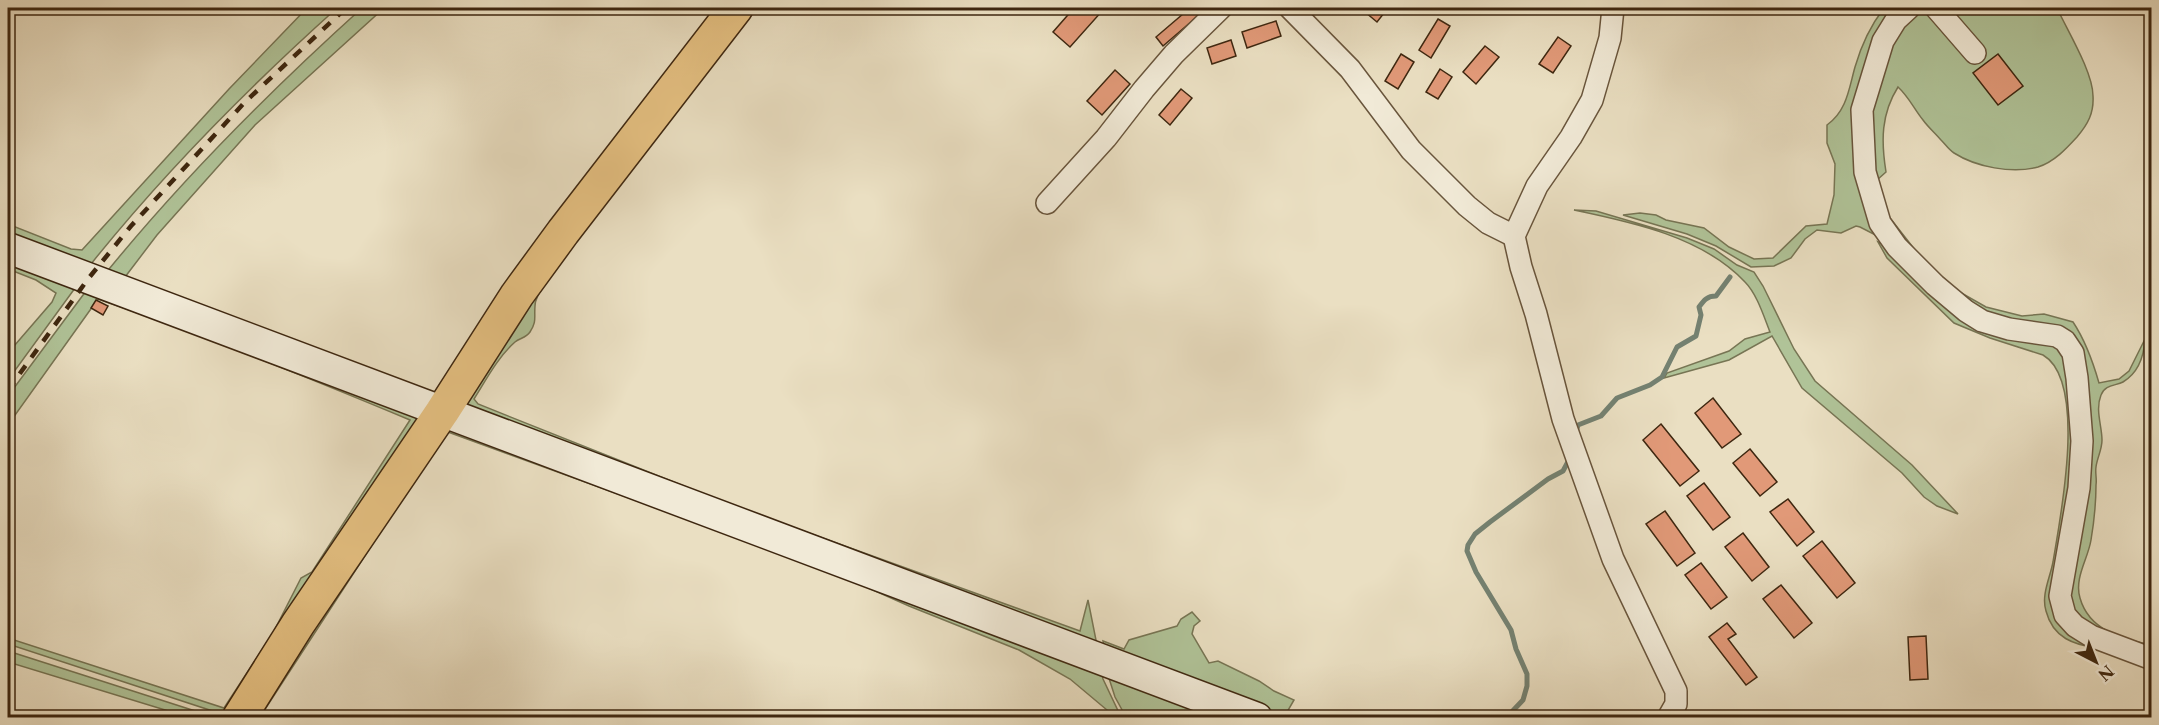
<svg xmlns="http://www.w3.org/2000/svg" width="2159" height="725" viewBox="0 0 2159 725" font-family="'Libre Caslon Text',serif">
	<rect width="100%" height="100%" fill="#eadfc2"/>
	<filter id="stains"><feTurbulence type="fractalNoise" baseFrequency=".00333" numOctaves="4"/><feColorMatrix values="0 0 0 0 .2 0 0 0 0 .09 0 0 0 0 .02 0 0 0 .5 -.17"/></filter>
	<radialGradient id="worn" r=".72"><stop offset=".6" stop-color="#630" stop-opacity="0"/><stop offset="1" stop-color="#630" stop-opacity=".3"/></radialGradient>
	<g fill="#b0c398" stroke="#777554" stroke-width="1.5">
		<path d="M 307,8 L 337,8 C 249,87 160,177 87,269 L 8,238 L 8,224 L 71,249 L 82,250 L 229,89 Z"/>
		<path d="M 362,8 L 384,8 L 255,125 L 157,235 L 122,281 L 105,274 C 183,178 270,91 362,8 Z"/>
		<path d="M 749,8 L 756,8 L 651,141 L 547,281 C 542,288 535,297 535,306 C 534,318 537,321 530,332 C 526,338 520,338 515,342 C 498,357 486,380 474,399 L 478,404 L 734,506 L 1080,631 L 1088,600 L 1097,645 L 466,413 L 461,400 L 531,293 Z"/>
		<path d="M 1884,8 L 1889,8 L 1893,18 L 1861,84 L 1887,241 L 1860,227 L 1856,226 L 1841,233 L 1817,230 L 1805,239 L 1791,258 L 1774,266 L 1751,267 L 1716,246 L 1687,234 L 1623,215 L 1640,213 L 1656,215 L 1666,220 L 1704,228 L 1729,247 L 1754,259 L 1773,258 L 1806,226 L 1827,224 L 1834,195 L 1835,164 L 1827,143 L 1827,125 C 1847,111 1849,88 1855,67 C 1861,46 1871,25 1884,8 Z"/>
		<path d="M 1919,8 L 1929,8 L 1976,61 L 1983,55 L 1941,8 L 2057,8 C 2067,30 2093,72 2093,96 C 2094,113 2088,124 2077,137 C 2066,149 2054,162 2038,167 C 2012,174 1976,167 1954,153 C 1949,150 1945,144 1941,140 C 1935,133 1928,127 1923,120 C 1914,109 1909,97 1898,87 C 1881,114 1881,141 1886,172 L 1877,180 L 1880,194 L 1890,218 L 1919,255 L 1956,290 L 1986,307 L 2022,316 L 2044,314 L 2073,322 C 2085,340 2093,362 2099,383 L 2119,379 L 2129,371 L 2145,339 C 2144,356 2138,373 2123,382 C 2116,386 2105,384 2101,395 C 2095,410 2102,426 2102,440 C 2102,450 2097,458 2096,467 C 2095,473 2097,479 2096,485 C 2096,503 2094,522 2091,540 C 2088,559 2074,578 2080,598 C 2089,630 2121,639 2151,645 L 2151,654 C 2122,643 2074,634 2064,600 C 2068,551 2083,504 2087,456 C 2089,436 2084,413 2082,393 C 2080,377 2080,358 2073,344 C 2062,323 2030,328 2010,325 C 1982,321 1962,302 1941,284 C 1922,267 1900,245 1887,223 C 1881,214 1879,203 1876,193 C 1860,135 1870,49 1919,8 Z"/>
		<path d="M 1574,210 L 1596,211 L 1687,238 L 1714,249 L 1737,265 L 1754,272 L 1763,286 L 1794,349 L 1815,381 L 1912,465 L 1958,514 L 1937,506 L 1924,497 L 1902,473 L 1802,388 L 1772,336 L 1729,360 L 1664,378 L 1667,373 L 1729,351 L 1745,339 L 1770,332 C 1764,317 1757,294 1745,282 C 1703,237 1632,222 1574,210 Z"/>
		<path d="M 1878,242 L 1892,249 L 1931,288 L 2062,347 L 2078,437 L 2057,585 L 2098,648 C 2074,645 2053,638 2046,611 C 2041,595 2050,578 2053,562 C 2060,519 2088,381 2043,355 L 1990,338 L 1954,323 L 1887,258 Z"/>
		<polygon points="8,252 78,284 8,380 8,353 52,302 56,293 36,280 8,269"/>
		<path d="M 89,287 L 416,412 L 420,419 L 231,717 L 8,644 L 8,638 L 224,708 L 273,633 L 301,578 L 312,572 L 410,420 C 307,377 203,335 98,299 L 8,425 L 8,396 Z"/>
		<polygon points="442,425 1100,665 1103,679 1121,717 1101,717 1107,710 1070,679 1019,650 909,606 835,573 448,432 398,505 260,717 246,718"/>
		<polygon points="1192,612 1200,621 1194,626 1192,634 1209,663 1218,661 1259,681 1274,691 1294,700 1287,712 1302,717 1275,717 1105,652 1103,641 1124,649 1129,640 1177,626 1181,619"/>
		<polygon points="8,651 214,717 188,717 8,662"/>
		<polygon points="1106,669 1242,717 1126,717 1115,697"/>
	</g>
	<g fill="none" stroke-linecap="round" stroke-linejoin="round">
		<g stroke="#748171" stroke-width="5">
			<path d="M 1576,432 L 1578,425 L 1601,416 L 1617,398 L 1650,385 L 1662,377 L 1677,347 L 1696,336 L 1701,315 L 1699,307 C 1704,300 1707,296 1716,296 L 1730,277"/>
			<polyline points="1506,718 1523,700 1527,686 1527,674 1516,649 1511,630 1476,572 1467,551 1468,545 1475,534 1490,522 1548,479 1563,471 1570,458"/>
		</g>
	</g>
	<g fill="#e19978" stroke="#3e2710" stroke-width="1.5">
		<polygon points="1074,8 1100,8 1103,10 1070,47 1053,32"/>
		<polygon points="1190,8 1206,9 1163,46 1156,37"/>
		<polygon points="1369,8 1388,8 1377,22 1365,12"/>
		<polygon points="1438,19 1450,26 1431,58 1419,50"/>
		<polygon points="1276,21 1281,36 1247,48 1242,32"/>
		<polygon points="1558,37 1571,46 1553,73 1539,64"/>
		<polygon points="1231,40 1236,56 1212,64 1207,48"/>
		<polygon points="1485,46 1499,57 1476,84 1463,72"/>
		<polygon points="1401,54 1414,62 1398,89 1385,81"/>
		<polygon points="1998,54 2023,86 1998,105 1973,73"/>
		<polygon points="1440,69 1452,77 1438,99 1426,92"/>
		<polygon points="1115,70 1130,84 1102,115 1087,101"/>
		<polygon points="1181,89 1192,98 1170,125 1159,115"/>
		<polygon points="96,300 108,306 103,315 91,308"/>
		<polygon points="1713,398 1741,434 1722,448 1695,413"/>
		<polygon points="1661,424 1699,471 1680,486 1643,440"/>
		<polygon points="1750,449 1777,482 1760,496 1733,463"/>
		<polygon points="1704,483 1730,517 1713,530 1687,496"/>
		<polygon points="1788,499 1814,532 1797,546 1770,512"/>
		<polygon points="1665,511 1695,553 1677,566 1646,524"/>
		<polygon points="1743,533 1769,567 1752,581 1725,547"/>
		<polygon points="1822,541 1855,583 1837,598 1803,556"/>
		<polygon points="1701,563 1727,597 1711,609 1685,575"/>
		<polygon points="1781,585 1812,623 1794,638 1763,599"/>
		<polygon points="1727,623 1736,634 1728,639 1757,677 1746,685 1709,637"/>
		<polygon points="1926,636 1928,679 1910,680 1908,637"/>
	</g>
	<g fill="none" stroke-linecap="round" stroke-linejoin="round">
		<defs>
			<g id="street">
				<polyline points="1290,8 1350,69 1411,150 1467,206 1488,223 1514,236"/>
				<polyline points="1613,8 1610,38 1592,100 1571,137 1537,186 1514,236 1521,267 1536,314 1563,419 1613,559 1676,691 1676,704 1668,718"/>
				<polyline points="1909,8 1896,20 1883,41 1862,110 1865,172 1880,223 1897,247 1935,285 1966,311 1982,321 2009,329 2057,336 2065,341 2073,353 2077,378 2082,441 2079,488 2060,596 2065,615 2075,626 2091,636 2152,659"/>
				<polyline points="1936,8 1975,53"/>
				<polyline points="1047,203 1106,138 1144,89 1174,54 1221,8"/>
			</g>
			<polyline id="secondary" points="8,248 1257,718"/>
			<polyline id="primary" points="239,718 298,624 442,412 517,295 563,232 736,8"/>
		</defs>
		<use href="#street" stroke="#69553c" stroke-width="24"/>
		<use href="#secondary" stroke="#3e2710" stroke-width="33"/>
		<use href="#primary" stroke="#3e2710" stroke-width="36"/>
		<use href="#street" stroke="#f1ead7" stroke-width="21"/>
		<use href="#secondary" stroke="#f1ead7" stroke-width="30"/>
		<use href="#primary" stroke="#e5c081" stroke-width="33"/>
		<polyline stroke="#3e2710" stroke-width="4.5" stroke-dasharray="10 10" stroke-linecap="butt" points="8,390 88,279 131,226 245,102 346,8"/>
	</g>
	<rect width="2159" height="725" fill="none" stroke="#eadfc2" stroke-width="30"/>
	<rect x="9" y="9" width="2141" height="707" fill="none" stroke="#3e2710" stroke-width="3"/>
	<rect x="15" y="15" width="2129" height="695" fill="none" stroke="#3e2710" stroke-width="1.5"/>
	<g transform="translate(2096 662) rotate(138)" stroke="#f1ead7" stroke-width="4.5" paint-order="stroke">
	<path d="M0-4.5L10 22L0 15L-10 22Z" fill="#3e2710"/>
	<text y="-9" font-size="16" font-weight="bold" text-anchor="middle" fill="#3e2710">N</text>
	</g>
	<rect width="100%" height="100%" filter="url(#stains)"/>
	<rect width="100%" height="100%" fill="url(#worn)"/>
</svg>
